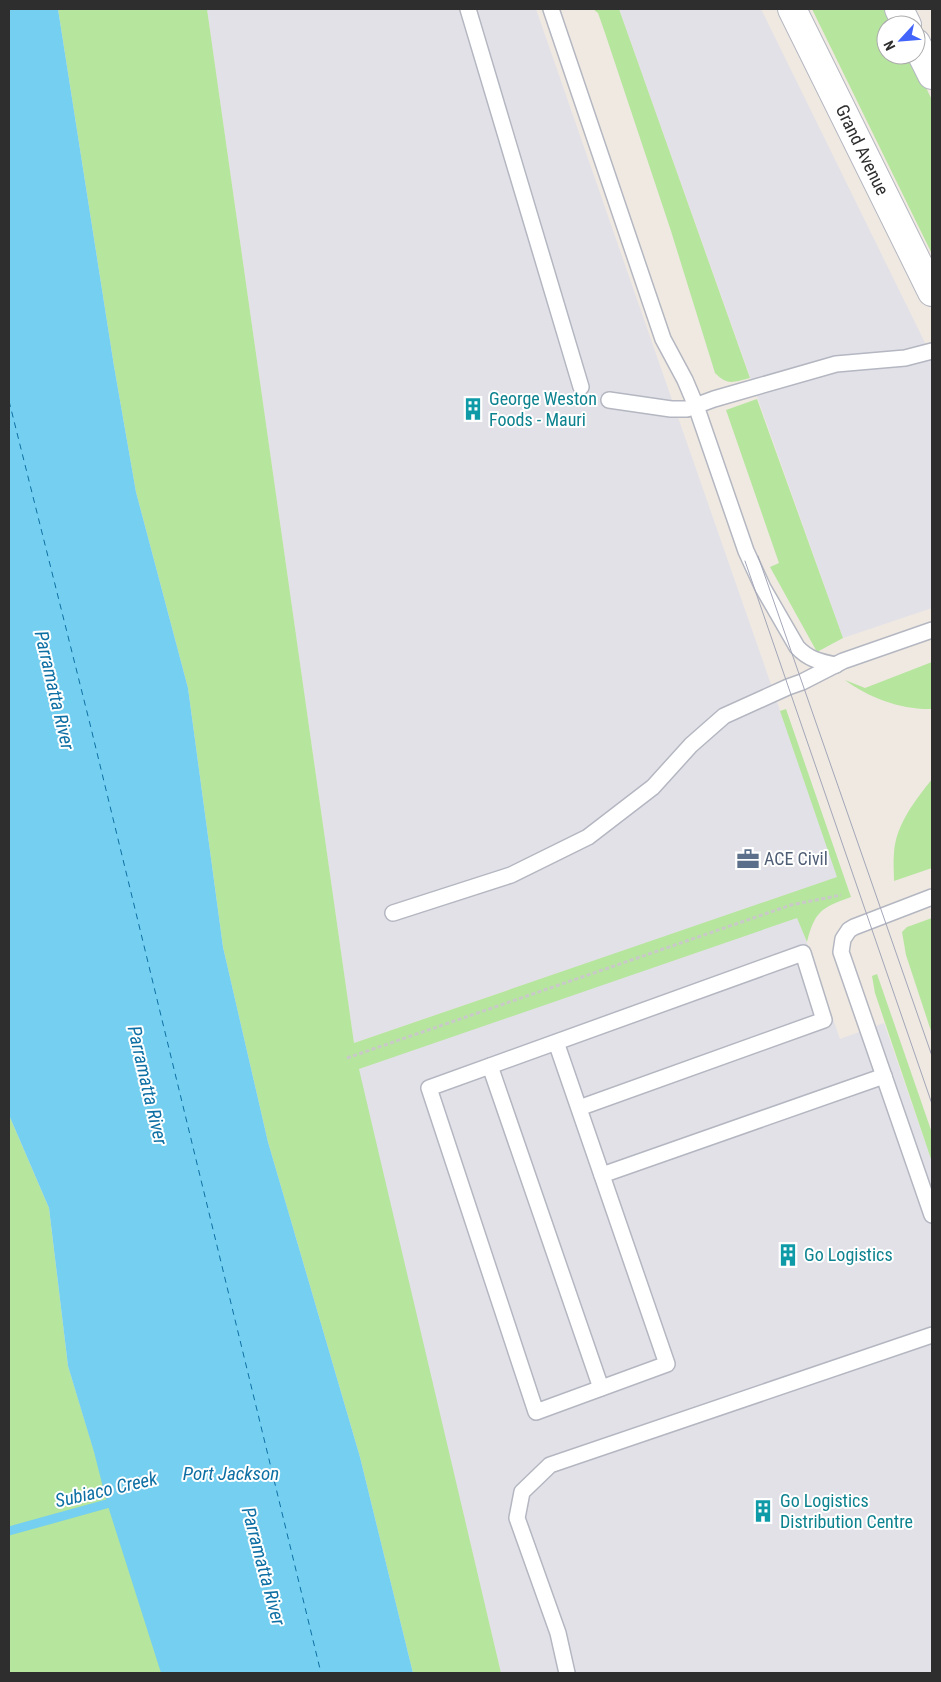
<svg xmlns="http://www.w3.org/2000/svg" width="941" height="1682" viewBox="0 0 941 1682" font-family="'Roboto Condensed',sans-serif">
	<rect width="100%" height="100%" fill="#efe9e1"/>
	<g fill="#e3e1e8">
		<polygon points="207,9 536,9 838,877 354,1043"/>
		<polygon points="619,9 761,9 932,357 932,608 843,638"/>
		<polygon points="798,917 840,1039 884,1023 932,1162 932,1673 501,1673 358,1069"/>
	</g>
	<g fill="#b6e59e">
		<path d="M 58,9 L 207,9 L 354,1043 L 837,877 L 780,711 L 786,709 L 851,897 C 821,908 815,911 807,942 L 797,918 L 359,1069 L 501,1673 L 413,1673 L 360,1457 L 268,1142 L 223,947 L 188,688 L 136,492 L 114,366 Z"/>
		<path d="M 593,9 L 619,9 L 750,378 C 733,382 728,386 715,373 L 671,231 L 605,33 L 598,13 Z"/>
		<polygon points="812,9 887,9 895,25 886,25 886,55 910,55 932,100 932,254"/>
		<polygon points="757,399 843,638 817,652 770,567 779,563 726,410"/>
		<path d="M 932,662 L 932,709 C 902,710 869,698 845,680 L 865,688 Z"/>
		<path d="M 932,779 L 932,868 L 894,881 C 894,872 893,862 894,853 C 896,824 915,801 932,779 Z"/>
		<polygon points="932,918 932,1034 906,955 902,932 907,927"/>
		<polygon points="877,974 932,1133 932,1162 875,993 872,976"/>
		<polygon points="9,1115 49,1208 68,1366 162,1673 9,1673"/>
	</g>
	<polygon fill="#75cff0" points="9,9 58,9 114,366 136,492 188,688 223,947 268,1142 360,1457 413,1673 161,1673 107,1503 94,1452 68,1366 49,1208 9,1115"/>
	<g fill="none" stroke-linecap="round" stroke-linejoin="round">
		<polyline stroke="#75cff0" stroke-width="9" points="9,1531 117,1501"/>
		<polyline stroke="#0d6fa3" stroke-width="1" stroke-dasharray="6 5" stroke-linecap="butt" points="9,401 90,724 321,1673"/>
		<defs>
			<g id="service">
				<polyline points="468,9 581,387"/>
				<path d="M 551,9 L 663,339 L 685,380 L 696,406 L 746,551 L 763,588 L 797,647 C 808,659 820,662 836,665"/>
				<polyline points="609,400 671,409 687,409 714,399 836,364 905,358 932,351"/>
				<polyline points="932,897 854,927 849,930 843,939 841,952 932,1215"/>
				<polyline points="393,913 511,875 588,837 653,787 691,745 724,716 788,687 802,682 843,661 932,630"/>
				<polyline points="556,1042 667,1364 536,1412 429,1088 803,953 824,1020 579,1108"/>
				<polyline points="490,1066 601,1388"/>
				<polyline points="602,1175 884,1076"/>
				<polyline points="567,1673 558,1633 517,1518 522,1492 550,1465 932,1335"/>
			</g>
			<g id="minor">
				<polyline points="792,9 932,292"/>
				<polyline points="899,9 907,25"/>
				<polyline points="916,43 932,75"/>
			</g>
		</defs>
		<use href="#service" stroke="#b4b7c1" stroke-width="18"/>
		<use href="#minor" stroke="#b4b7c1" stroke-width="30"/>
		<polyline stroke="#c9c9c9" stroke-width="3" stroke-dasharray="4 2.5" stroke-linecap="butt" points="347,1058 791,905 841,895"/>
		<use href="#service" stroke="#fff" stroke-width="15"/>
		<use href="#minor" stroke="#fff" stroke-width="28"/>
		<g stroke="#a3a6b8" stroke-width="1">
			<polyline points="758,556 932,1056"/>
			<polyline points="745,561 932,1104"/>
		</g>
	</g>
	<defs>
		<symbol id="building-bare" viewBox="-9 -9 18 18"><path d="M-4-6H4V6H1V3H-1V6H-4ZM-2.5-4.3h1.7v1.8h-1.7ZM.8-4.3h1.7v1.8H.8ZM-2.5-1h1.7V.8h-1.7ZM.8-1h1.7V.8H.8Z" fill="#0f9aa8" stroke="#fff" stroke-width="2.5" paint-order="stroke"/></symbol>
		<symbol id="office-bare" viewBox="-9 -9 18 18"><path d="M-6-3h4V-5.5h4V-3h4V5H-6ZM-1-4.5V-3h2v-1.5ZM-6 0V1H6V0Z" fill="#5c6f8a" stroke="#fff" stroke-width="2.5" paint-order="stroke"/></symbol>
	</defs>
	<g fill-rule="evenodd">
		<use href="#building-bare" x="457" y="393" width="32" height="32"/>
		<use href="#office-bare" x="732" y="843" width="32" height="32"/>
		<use href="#building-bare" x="772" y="1239" width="32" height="32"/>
		<use href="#building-bare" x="747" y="1495" width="32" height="32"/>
	</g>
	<g text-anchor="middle" stroke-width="4" stroke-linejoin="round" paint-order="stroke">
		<g font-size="18" fill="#2e2e2e" stroke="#fff">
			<text transform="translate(862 150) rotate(64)" y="6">Grand Avenue</text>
		</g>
		<g font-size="18" fill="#0d838f" stroke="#fff" text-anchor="start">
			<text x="489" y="405">George Weston<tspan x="489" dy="21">Foods - Mauri</tspan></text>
			<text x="804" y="1261">Go Logistics</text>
			<text x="780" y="1507">Go Logistics<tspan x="780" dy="21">Distribution Centre</tspan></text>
		</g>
		<g font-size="18" fill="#4e5e75" stroke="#fff" text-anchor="start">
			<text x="764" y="865">ACE Civil</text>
		</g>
		<g font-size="19" font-style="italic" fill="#0d6fa3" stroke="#fff">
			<text transform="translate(55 690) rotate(77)" y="7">Parramatta River</text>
			<text transform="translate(148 1085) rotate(77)" y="7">Parramatta River</text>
			<text x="231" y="1480">Port Jackson</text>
			<text transform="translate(106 1489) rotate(-13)" y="7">Subiaco Creek</text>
			<text transform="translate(264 1566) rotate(75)" y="7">Parramatta River</text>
		</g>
	</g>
	<rect width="941" height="1682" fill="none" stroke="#2e2e2e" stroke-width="20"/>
	<g transform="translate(901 40) rotate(244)"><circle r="24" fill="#ffffff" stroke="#ababab"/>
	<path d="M0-4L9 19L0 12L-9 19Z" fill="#4264fb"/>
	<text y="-8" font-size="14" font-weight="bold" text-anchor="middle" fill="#2e2e2e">N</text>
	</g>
</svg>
